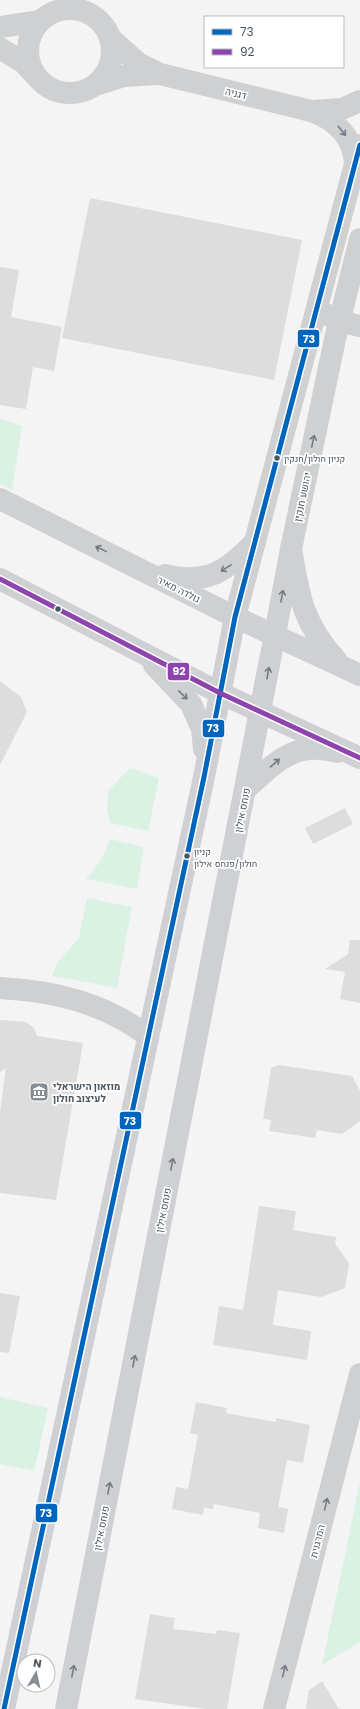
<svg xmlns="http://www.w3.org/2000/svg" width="360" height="1709" viewBox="0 0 360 1709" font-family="Poppins,Heebo,sans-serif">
	<rect width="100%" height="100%" fill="#f4f4f4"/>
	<g fill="#d9f2e3">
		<polygon points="0,419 22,426 12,490 0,484"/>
		<polygon points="130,768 159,778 148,831 110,823 107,809 108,791"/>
		<path d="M 110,839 L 144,847 L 137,889 L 86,879 C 98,866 105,855 110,839 Z"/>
		<polygon points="87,898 132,907 117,988 52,976 57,963 79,938"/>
		<polygon points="0,1397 48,1408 34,1471 0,1464"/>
		<polygon points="360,1482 360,1642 322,1665"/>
	</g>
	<g fill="#ddddde">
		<polygon points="90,198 302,240 274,380 62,338"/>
		<polygon points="0,267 19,270 11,317 62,327 54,371 33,367 26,409 0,405"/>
		<polygon points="0,681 21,697 27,712 0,765"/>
		<polygon points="345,808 353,824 313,844 305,828"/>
		<polygon points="350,940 360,940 360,1003 340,999 345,972 325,969 348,954"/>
		<polygon points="0,1020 26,1022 34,1028 37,1036 83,1043 56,1200 0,1193 0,1112 6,1068 0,1072"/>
		<polygon points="279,1065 352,1076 360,1091 360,1121 342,1134 317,1130 315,1138 269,1131 271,1120 263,1119 271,1068"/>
		<polygon points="259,1206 296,1211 293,1230 336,1237 335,1244 349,1263 345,1288 321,1297 278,1290 273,1325 311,1331 307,1360 213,1345 219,1306 243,1310"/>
		<polygon points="0,1293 20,1296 9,1353 0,1352"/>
		<polygon points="196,1402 227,1408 226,1413 276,1422 276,1418 310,1425 303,1463 287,1460 278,1507 288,1509 284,1533 258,1528 260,1513 214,1504 213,1509 204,1508 203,1515 172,1509 176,1487 188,1489 198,1435 190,1433"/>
		<polygon points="150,1614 175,1618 173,1629 216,1634 217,1630 240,1633 227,1709 206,1709 135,1699"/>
		<polygon points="322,1681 339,1709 306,1709 309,1690"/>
	</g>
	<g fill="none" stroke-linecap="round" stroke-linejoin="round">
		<g stroke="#ced0d2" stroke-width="22">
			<circle cx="70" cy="51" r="42"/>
			<polyline points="0,27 40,21"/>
			<path d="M 110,38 L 138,63 L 160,74 L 311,111 C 336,120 354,138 355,165"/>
			<polyline points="0,48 24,63 35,75"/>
			<polyline points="95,85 124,76 158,74"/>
			<polyline points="311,111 342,109 360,101"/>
			<polyline points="328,315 339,321 360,326"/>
			<polyline points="235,617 360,145"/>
			<polyline points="275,634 291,549 335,339 360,239"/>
			<path d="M 0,988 C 55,991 104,1003 148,1036"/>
			<polyline points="274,1709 360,1374"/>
		</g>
		<g stroke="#ced0d4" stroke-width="22">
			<polyline points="0,499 235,617 360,675"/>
			<path d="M 291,549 C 299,597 303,624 337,661"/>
			<path d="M 165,575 C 207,585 226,572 255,542"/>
			<polyline points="0,579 220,693 360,758"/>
			<polyline points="154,665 191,704 202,729 204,749"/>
			<path d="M 246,789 C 275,763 294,740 337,752"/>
			<polyline points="4,1709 204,777 235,617"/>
			<polyline points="66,1709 275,634"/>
		</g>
		<defs>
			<polyline id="bus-1" points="4,1709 204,777 235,617 360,145"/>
			<polyline id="bus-2" points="0,579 220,693 360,758"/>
		</defs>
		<use href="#bus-1" stroke="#fff" stroke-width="8"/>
		<use href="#bus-2" stroke="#fff" stroke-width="8"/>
		<use href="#bus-1" stroke="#0065bd" stroke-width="5"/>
		<use href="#bus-2" stroke="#8e44ad" stroke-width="5"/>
	</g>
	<defs><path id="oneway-shaft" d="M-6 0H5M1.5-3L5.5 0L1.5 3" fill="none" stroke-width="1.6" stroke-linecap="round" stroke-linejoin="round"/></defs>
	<g stroke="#727b83">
		<use href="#oneway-shaft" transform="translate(342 131) rotate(51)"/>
		<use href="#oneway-shaft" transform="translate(313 441) rotate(-78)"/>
		<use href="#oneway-shaft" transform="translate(282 596) rotate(-80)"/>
		<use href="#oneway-shaft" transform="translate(326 1504) rotate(-76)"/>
		<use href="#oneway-shaft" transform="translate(284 1671) rotate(-76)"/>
	</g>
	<g stroke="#727b84">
		<use href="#oneway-shaft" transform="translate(101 549) rotate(-154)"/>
		<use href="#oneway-shaft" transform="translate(226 568) rotate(148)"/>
		<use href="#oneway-shaft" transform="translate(268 673) rotate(-80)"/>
		<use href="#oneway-shaft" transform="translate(183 695) rotate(44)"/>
		<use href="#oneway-shaft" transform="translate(275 763) rotate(-41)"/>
		<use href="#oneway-shaft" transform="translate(172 1164) rotate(-79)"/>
		<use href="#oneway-shaft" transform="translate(134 1361) rotate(-79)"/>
		<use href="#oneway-shaft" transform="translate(109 1488) rotate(-79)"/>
		<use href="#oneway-shaft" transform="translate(73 1671) rotate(-79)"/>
	</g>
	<defs>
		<symbol id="museum-square" viewBox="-11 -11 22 22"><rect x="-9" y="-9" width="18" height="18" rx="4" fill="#868d94" stroke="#fff"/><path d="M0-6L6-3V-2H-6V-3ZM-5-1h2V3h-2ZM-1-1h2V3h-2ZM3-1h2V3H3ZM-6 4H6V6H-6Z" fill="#fff"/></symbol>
	</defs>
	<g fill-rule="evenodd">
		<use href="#museum-square" x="28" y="1081" width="22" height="22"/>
	</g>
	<g fill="#4a5661" stroke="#fff" stroke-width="1.5">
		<circle cx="277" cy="458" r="3.5"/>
		<circle cx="58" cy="609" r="3.5"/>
		<circle cx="187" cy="856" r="3.5"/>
	</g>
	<g text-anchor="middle" stroke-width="3.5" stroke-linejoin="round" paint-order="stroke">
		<g font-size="9" fill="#4a5661" stroke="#fff" text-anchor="start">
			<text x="284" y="462">קניון חולון/חנקין</text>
			<text x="194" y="855">קניון<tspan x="194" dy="12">חולון/פנחס אילון</tspan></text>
		</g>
		<g font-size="10" fill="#4a5661" stroke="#fff">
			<text transform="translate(236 93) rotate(14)" y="4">דגניה</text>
			<text transform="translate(302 497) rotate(-78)" y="4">יהושע חנקין</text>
			<text transform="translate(179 589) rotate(27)" y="4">גולדה מאיר</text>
			<text transform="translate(242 810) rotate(-79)" y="4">פנחס אילון</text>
			<text transform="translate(163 1210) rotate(-79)" y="4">פנחס אילון</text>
			<text transform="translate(101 1528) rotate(-79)" y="4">פנחס אילון</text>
			<text transform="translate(317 1541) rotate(-76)" y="4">המרגנית</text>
		</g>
		<g font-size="10" font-weight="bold" fill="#4a5661" stroke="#fff" text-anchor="start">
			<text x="53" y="1090">מוזאון הישראלי<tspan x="53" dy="12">לעיצוב חולון</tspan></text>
		</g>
	</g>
	<g stroke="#fff" stroke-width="1.5">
		<rect x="297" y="329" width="23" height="19" rx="4" fill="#0065bd"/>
		<rect x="167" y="662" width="23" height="19" rx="4" fill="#8e44ad"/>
		<rect x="202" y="719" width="23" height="19" rx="4" fill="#0065bd"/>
		<rect x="119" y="1111" width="23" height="19" rx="4" fill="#0065bd"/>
		<rect x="35" y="1503" width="23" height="20" rx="4" fill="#0065bd"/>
	</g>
	<g font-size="11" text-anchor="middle" font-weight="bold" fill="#fff">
		<text x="309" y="343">73</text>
		<text x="179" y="675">92</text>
		<text x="213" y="732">73</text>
		<text x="130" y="1125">73</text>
		<text x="46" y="1517">73</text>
	</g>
	<rect x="204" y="16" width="140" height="52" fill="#ffffff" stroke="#b7bbc0"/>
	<rect x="212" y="29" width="20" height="6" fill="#0065bd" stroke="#b7bbc0"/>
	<text x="240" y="36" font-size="12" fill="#4a5661">73</text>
	<rect x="212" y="49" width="20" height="6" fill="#8e44ad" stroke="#b7bbc0"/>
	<text x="240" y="56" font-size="12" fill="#4a5661">92</text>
	<g transform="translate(36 1673) rotate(9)"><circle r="19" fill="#ffffff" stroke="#b7bbc0"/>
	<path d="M0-3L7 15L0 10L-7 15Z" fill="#868d94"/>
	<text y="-6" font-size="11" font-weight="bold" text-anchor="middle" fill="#4a5661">N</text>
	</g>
</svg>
